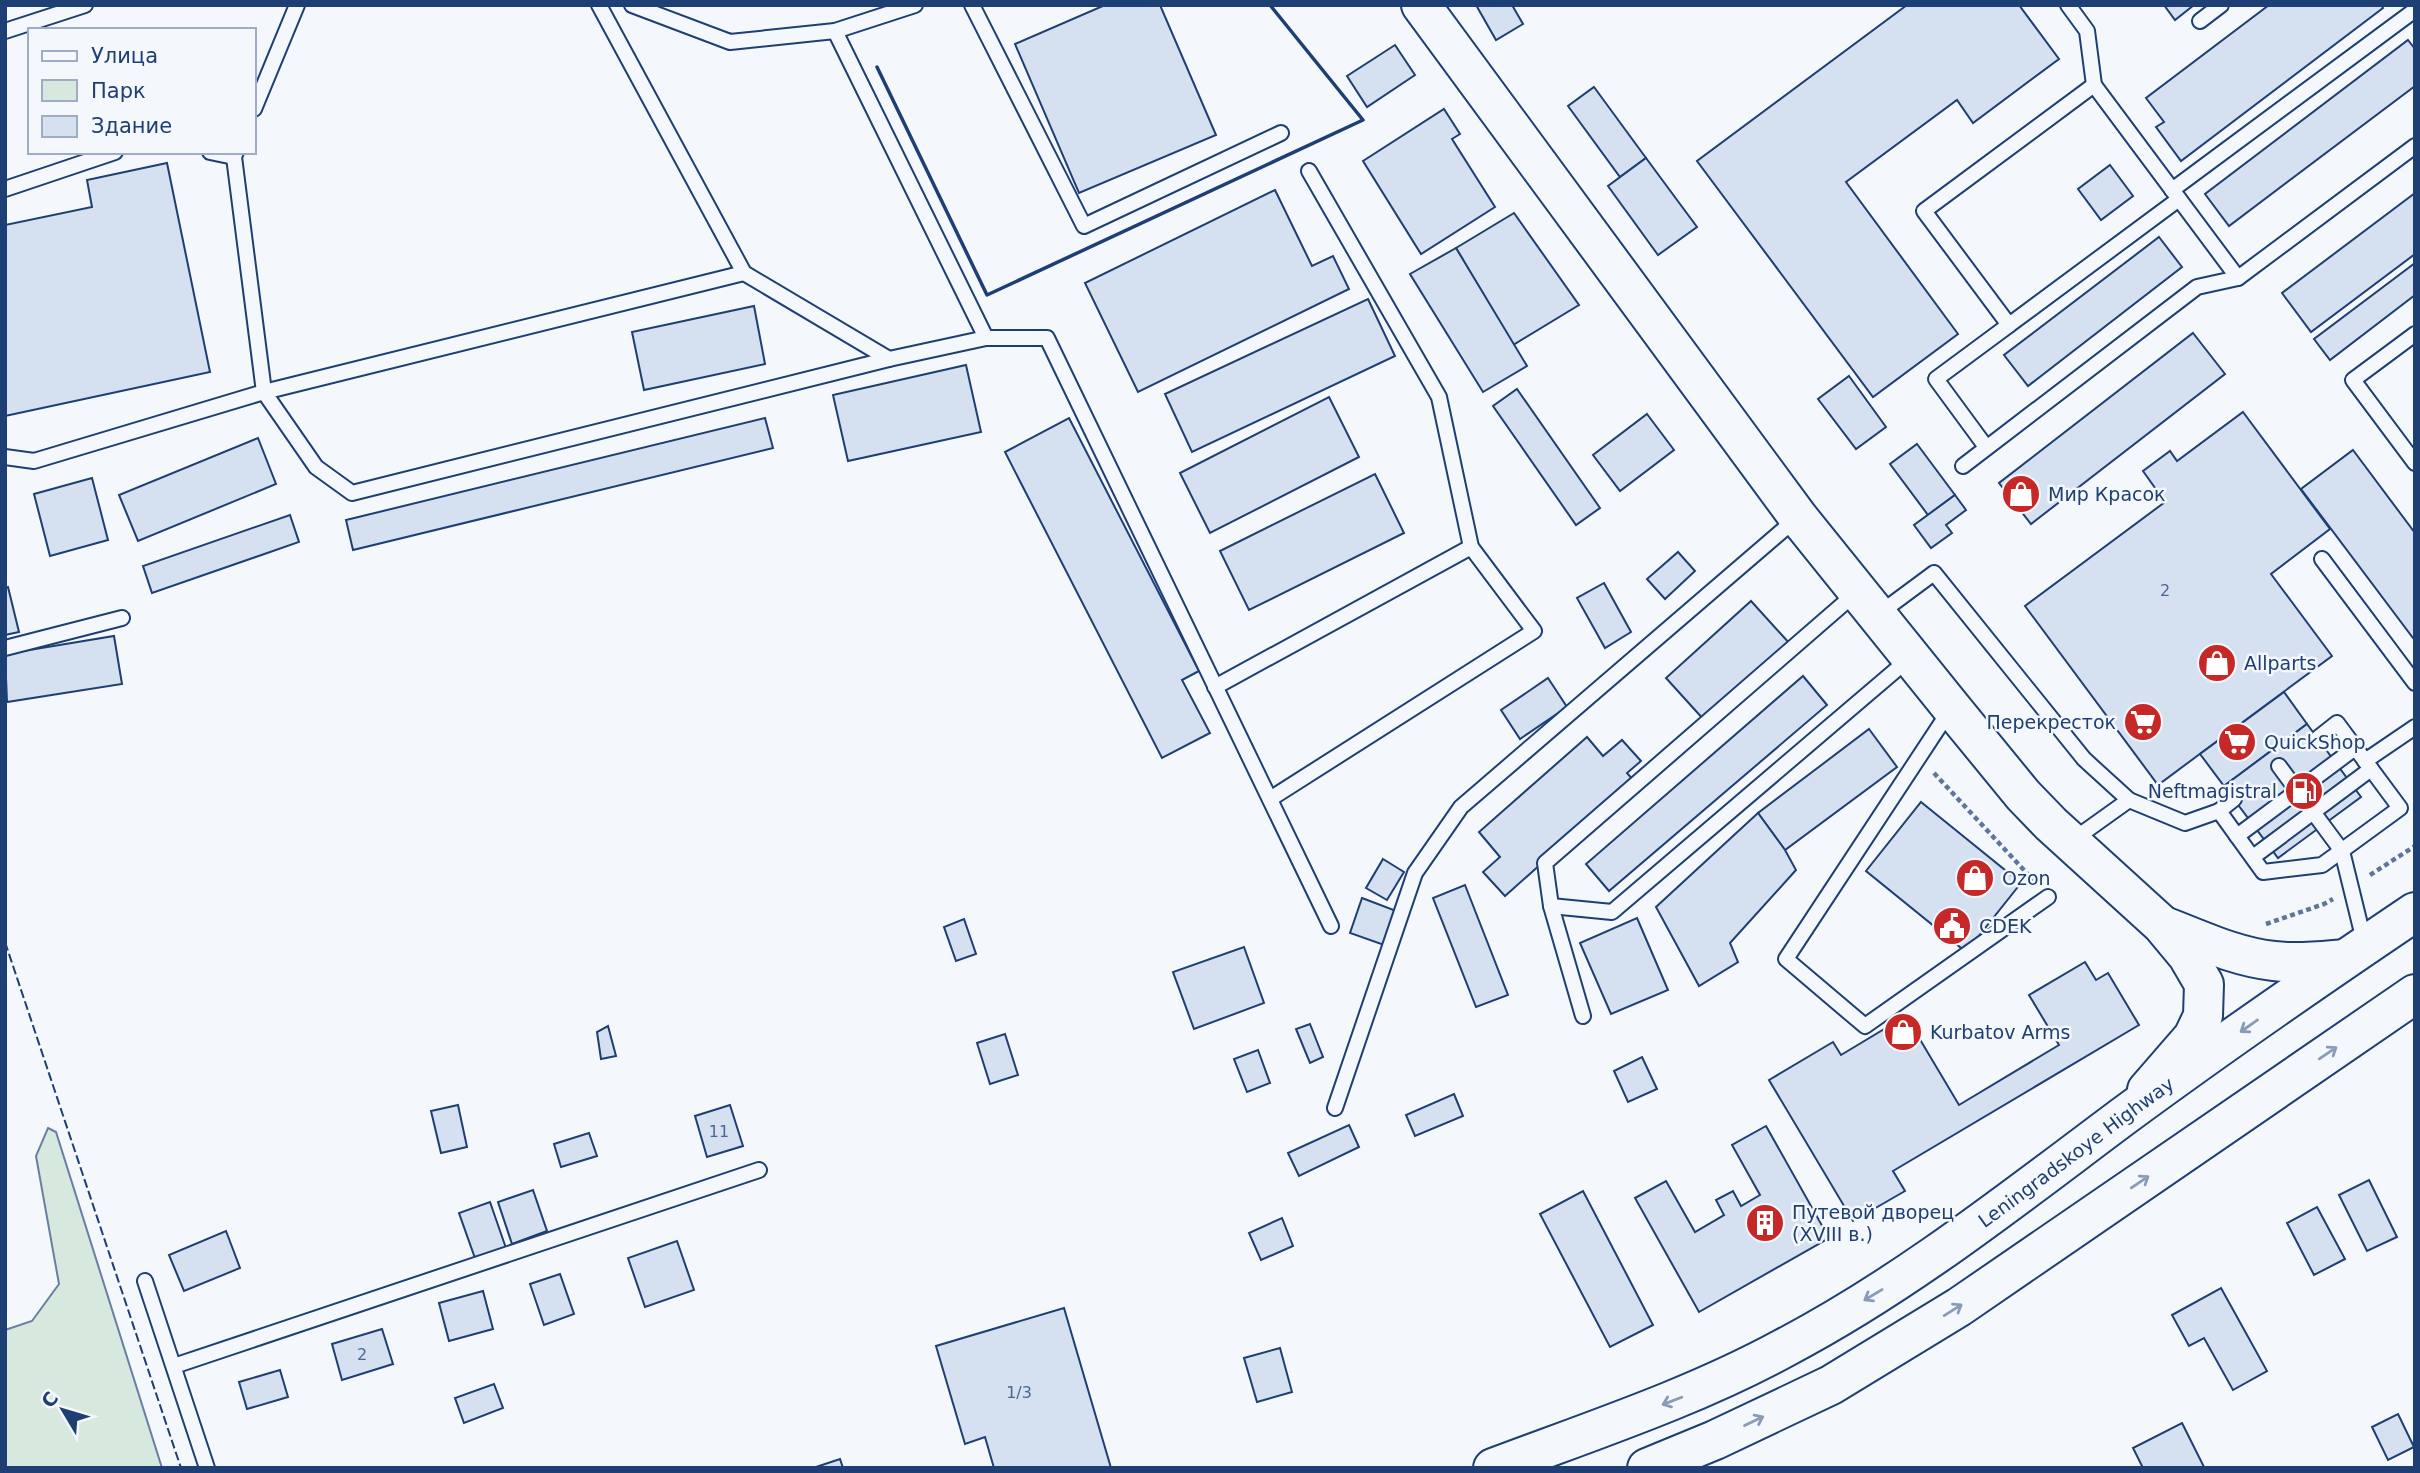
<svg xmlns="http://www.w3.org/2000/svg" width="2420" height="1473" viewBox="0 0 2420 1473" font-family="'DejaVu Sans',sans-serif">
	<rect width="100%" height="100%" fill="#f4f7fb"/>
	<polygon fill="#d7e8df" stroke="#687fa3" stroke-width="2" points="48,1128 56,1132 162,1468 5,1468 5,1330 32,1321 59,1284 36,1156"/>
	<g fill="#d5e0f0" stroke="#1d3f73" stroke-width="2">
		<polygon points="1105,5 1160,5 1216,135 1079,193 1015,44"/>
		<polygon points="1476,5 1512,5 1523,24 1496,40"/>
		<polygon points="1907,5 2019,5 2059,59 1973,123 1957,100 1846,182 1958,334 1873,397 1697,161"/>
		<polygon points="2164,5 2194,5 2175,20"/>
		<polygon points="2269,5 2381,5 2383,8 2181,161 2156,127 2164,122 2146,98"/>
		<polygon points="2408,40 2415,49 2415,86 2229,226 2205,194"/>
		<polygon points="1395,45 1415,75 1367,107 1347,76"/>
		<polygon points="1594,87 1646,158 1620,177 1568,106"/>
		<polygon points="1444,109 1460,134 1452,139 1495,207 1421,254 1363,161"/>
		<polygon points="1646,158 1697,227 1658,255 1608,186"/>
		<polygon points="167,163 210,372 5,416 5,225 92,207 87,180"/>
		<polygon points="2110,165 2133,196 2101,220 2078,189"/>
		<polygon points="1275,190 1312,266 1333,256 1349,289 1138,392 1085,283"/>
		<polygon points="2415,193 2415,254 2311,332 2282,293"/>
		<polygon points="1514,213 1579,305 1513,345 1456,248"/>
		<polygon points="2159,237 2182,267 2028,386 2004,355"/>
		<polygon points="1456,248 1527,366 1483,392 1410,274"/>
		<polygon points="2415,263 2415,295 2330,360 2314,339"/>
		<polygon points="1368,299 1395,356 1192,452 1165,394"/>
		<polygon points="754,306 765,364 644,390 632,332"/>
		<polygon points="2193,333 2225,374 2031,524 1999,483"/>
		<polygon points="966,365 981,432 848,461 833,395"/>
		<polygon points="1849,376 1886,427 1856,449 1818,399"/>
		<polygon points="1517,389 1600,508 1576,525 1493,406"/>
		<polygon points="1329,397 1359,457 1210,533 1180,473"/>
		<polygon points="2243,412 2330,529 2271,574 2332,656 2158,785 2025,606 2165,502 2143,471 2170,451 2177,461"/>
		<polygon points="1647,414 1674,450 1620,491 1593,455"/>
		<polygon points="765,418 773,448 353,550 346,520"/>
		<polygon points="1069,418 1199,671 1182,680 1210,733 1162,758 1005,452"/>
		<polygon points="258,438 276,484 138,541 119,495"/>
		<polygon points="1917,444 1955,495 1928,515 1890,464"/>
		<polygon points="2353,450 2415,533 2415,637 2413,638 2301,489"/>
		<polygon points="1375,474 1404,533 1249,610 1220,551"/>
		<polygon points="92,478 108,540 50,556 34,494"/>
		<polygon points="1955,495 1966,510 1946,525 1952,533 1931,548 1914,525"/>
		<polygon points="290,515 299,542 152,593 143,566"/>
		<polygon points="1678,552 1695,571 1665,599 1647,579"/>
		<polygon points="1604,583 1631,632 1605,648 1577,598"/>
		<polygon points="8,587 19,632 5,635 5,588"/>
		<polygon points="1751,601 1791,645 1705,721 1666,678"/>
		<polygon points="114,636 122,684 7,702 5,654"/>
		<polygon points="1803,676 1827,705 1609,891 1586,864"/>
		<polygon points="1548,678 1567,707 1520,739 1501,710"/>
		<polygon points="2284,692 2307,724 2224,786 2200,754"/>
		<polygon points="2307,724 2361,797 2278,858 2224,786"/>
		<polygon points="1869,729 1897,767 1785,850 1758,813"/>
		<polygon points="1587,737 1603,756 1622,740 1641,761 1627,773 1634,781 1505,896 1483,872 1500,857 1479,832"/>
		<polygon points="1921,802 2021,883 1966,952 1866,871"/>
		<polygon points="1758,813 1785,850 1796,870 1730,943 1738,962 1699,986 1656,907"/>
		<polygon points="1383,859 1404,872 1387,900 1366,888"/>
		<polygon points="1465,885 1508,995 1476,1007 1433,898"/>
		<polygon points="1362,898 1399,912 1387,946 1350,933"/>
		<polygon points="1637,918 1668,990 1611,1014 1580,943"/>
		<polygon points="964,919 976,954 956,961 944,927"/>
		<polygon points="1244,947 1264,1003 1194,1029 1173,972"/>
		<polygon points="2085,962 2096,980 2108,973 2139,1025 1893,1171 1905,1191 1853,1221 1769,1080 1833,1042 1841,1055 1906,1016 1959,1105 2059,1045 2029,995"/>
		<polygon points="1310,1024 1323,1057 1310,1063 1296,1029"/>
		<polygon points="608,1026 616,1056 601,1059 597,1032"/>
		<polygon points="1005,1034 1018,1075 990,1084 977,1043"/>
		<polygon points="1258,1050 1270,1083 1247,1092 1234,1059"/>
		<polygon points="1642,1057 1657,1089 1628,1102 1614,1071"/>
		<polygon points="1454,1094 1463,1116 1415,1136 1406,1115"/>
		<polygon points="458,1105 467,1147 441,1153 431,1111"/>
		<polygon points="730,1105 743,1146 707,1157 695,1116"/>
		<polygon points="1349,1125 1359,1147 1299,1176 1288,1153"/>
		<polygon points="1766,1126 1829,1238 1699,1312 1635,1198 1666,1181 1695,1232 1724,1215 1716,1200 1733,1191 1741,1206 1760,1195 1732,1145"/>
		<polygon points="589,1133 597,1156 561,1167 554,1144"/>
		<polygon points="2369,1180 2397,1237 2367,1251 2339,1195"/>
		<polygon points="533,1190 547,1231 512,1244 498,1202"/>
		<polygon points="1583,1191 1653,1325 1610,1347 1540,1214"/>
		<polygon points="490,1202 507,1251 476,1261 459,1213"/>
		<polygon points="2317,1207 2345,1259 2314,1275 2287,1223"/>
		<polygon points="1282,1218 1293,1246 1261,1260 1249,1233"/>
		<polygon points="226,1231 240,1268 184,1291 169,1255"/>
		<polygon points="677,1241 694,1290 645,1307 628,1258"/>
		<polygon points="560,1274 574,1314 544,1325 530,1284"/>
		<polygon points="2221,1288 2267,1371 2233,1390 2204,1338 2189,1346 2172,1315"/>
		<polygon points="483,1291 493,1329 449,1341 439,1303"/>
		<polygon points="1064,1308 1111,1468 994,1468 985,1437 965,1444 936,1346"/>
		<polygon points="382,1329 393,1364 342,1380 332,1344"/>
		<polygon points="1280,1348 1292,1392 1257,1402 1244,1358"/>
		<polygon points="280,1370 288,1397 247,1409 239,1382"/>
		<polygon points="494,1384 503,1408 464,1423 455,1398"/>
		<polygon points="2398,1414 2414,1447 2388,1460 2372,1427"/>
		<polygon points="2182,1423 2204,1467 2143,1468 2133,1448"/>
		<polygon points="840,1459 843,1468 813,1468"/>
	</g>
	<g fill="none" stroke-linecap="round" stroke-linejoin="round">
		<defs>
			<g id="lane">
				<polyline points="599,5 744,273 889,359"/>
				<polyline points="632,5 730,42 835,31 915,5"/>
				<polyline points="972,5 1084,226 1281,133"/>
				<polyline points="2068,5 2087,31 2094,85 2238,278"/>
				<polyline points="2200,21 2221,5"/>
				<polyline points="5,31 85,5"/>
				<polyline points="835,31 986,338"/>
				<polyline points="2094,85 1924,211 2009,325 2179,199"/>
				<polyline points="254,109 297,5"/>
				<polyline points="210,152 234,157"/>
				<polyline points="236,152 234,157 264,392 316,467 352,493 889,359 986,338 1047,338 1331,926"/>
				<polyline points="5,189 115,152"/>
				<polyline points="2172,190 2415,10"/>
				<polyline points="2415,334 2353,380 2415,463"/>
				<polyline points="1986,447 1936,379 2009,325"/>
				<polyline points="5,457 34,461 264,392 744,273"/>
				<polyline points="1963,466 2197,287 2238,278 2415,146"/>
				<polyline points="2322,559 2415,683"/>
				<polyline points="1880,613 1934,573 2084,759 2129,800 2185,823 2219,811"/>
				<polyline points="5,648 122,618"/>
				<polyline points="1215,687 1471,547"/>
				<polyline points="1950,710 1786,959 1865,1026 2048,897"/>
				<polyline points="2365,761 2415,727"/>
				<polyline points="2279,766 2342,851 2365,945"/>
				<polyline points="1270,799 1534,631 1471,547 1439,397 1309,171"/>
				<polyline points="2234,799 2219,811 2263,872 2322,865 2400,808 2337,723 2318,738"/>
				<polyline points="2237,836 2355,748"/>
				<polyline points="2073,840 2129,800"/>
				<polyline points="2253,857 2371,769"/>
				<polyline points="1551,906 1612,912 1910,658"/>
				<polyline points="1583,1016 1551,906 1545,863 1857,592"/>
				<polyline points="1335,1108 1415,873 1461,807 1797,518"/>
				<polyline points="145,1281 207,1468"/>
				<polyline points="174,1366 759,1170"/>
			</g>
			<g id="secondary">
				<polyline points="1421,5 1798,517 1951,707 2023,795 2051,824 2162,925 2187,955 2204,984 2203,1016 2193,1037 2147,1090"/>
				<path d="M 2164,926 C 2200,940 2236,957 2274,961 C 2298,964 2321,961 2345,959"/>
			</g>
			<g id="highway">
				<path id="s1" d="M 1493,1468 C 1591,1431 1692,1398 1784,1348 C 1906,1284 2015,1197 2125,1115 C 2220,1045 2317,978 2415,912"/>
				<polyline points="1647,1468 1715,1440 1831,1385 1959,1307 2415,994"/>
			</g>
		</defs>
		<use href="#lane" stroke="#1d3f73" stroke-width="18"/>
		<use href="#secondary" stroke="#1d3f73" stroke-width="42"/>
		<use href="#highway" stroke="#1d3f73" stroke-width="42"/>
		<g stroke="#5e769c" stroke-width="4.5" stroke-dasharray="5 3.5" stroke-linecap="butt">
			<polyline points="1934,773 2035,882"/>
			<polyline points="2370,875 2415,846"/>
			<polyline points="2266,924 2324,904 2333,899"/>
		</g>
		<use href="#lane" stroke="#f4f7fb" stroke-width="14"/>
		<use href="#secondary" stroke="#f4f7fb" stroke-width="38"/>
		<use href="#highway" stroke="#f4f7fb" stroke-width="38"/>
		<polyline stroke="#1d3f73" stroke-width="2" stroke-dasharray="9 3.5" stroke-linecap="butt" points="5,942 181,1468"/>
		<polyline stroke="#1d3f73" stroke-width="3.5" points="877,67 987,295 1363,120 1270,5"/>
	</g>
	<defs><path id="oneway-shaft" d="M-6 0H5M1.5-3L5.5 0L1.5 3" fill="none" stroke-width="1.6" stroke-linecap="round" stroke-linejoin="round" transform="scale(1.75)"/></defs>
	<g stroke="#889bb7">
		<use href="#oneway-shaft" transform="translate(2249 1026) rotate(145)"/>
		<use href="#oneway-shaft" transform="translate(2328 1053) rotate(-34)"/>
		<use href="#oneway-shaft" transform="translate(2140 1182) rotate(-34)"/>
		<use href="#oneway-shaft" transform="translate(1873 1295) rotate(149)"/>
		<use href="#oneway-shaft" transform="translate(1953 1310) rotate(-32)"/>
		<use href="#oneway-shaft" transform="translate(1672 1401) rotate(159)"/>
		<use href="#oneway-shaft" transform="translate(1754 1421) rotate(-26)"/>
	</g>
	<defs>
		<symbol id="shop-disc" viewBox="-11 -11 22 22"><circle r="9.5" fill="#c62828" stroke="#f4f7fb"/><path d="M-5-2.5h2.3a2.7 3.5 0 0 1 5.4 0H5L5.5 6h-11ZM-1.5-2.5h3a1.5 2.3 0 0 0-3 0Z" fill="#fff"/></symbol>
		<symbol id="supermarket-disc" viewBox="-11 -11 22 22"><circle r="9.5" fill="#c62828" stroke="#f4f7fb"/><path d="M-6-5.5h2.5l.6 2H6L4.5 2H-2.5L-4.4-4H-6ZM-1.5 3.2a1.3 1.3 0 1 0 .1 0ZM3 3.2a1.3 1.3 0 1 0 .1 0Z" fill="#fff"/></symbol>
		<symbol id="fuel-disc" viewBox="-11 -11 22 22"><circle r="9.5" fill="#c62828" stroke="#f4f7fb"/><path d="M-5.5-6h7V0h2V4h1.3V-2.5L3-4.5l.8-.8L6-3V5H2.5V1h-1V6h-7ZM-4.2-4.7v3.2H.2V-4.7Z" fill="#fff"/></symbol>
		<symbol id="civic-disc" viewBox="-11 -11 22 22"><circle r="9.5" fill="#c62828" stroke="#f4f7fb"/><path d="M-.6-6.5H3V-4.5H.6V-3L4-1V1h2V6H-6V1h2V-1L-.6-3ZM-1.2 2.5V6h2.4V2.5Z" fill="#fff"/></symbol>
		<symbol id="building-disc" viewBox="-11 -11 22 22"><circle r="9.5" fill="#c62828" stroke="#f4f7fb"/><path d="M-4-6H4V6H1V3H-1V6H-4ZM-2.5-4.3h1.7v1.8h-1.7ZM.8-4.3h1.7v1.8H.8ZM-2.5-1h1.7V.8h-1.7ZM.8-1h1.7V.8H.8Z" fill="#fff"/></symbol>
	</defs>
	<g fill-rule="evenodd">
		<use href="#shop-disc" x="1999" y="472" width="44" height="44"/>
		<use href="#shop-disc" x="2195" y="641" width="44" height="44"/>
		<use href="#supermarket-disc" x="2121" y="700" width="44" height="44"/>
		<use href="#supermarket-disc" x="2215" y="720" width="44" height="44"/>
		<use href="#fuel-disc" x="2282" y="769" width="44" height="44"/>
		<use href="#shop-disc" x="1953" y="856" width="44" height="44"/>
		<use href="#civic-disc" x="1930" y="904" width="44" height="44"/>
		<use href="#shop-disc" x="1881" y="1010" width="44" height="44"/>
		<use href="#building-disc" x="1743" y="1201" width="44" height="44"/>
	</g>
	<g text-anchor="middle" stroke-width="5" stroke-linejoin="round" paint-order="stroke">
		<g font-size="16" fill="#4b6792">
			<text x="2165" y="596">2</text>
			<text x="719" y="1137">11</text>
			<text x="362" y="1360">2</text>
			<text x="1019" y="1398">1/3</text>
		</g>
		<g font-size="19" fill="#1d3f73" stroke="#f4f7fb" text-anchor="start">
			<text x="2048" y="501">Мир Красок</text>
			<text x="2244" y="670">Allparts</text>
			<text x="2116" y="729" text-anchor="end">Перекресток</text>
			<text x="2264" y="749">QuickShop</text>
			<text x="2277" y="798" text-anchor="end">Neftmagistral</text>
			<text x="2002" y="885">Ozon</text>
			<text x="1979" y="933">CDEK</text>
			<text x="1930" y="1039">Kurbatov Arms</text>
			<text x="1792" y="1219">Путевой дворец<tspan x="1792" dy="22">(XVIII в.)</tspan></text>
		</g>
		<g font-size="19" fill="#1d3f73" stroke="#f4f7fb">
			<text dy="7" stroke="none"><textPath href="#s1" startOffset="667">Leningradskoye Highway</textPath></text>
		</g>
	</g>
	<rect width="2420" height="1473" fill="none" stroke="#1d3f73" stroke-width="14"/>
	<rect x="28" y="28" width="228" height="126" fill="#f4f7fb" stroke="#9eadc5" stroke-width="2"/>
	<rect x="42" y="51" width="35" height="10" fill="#f4f7fb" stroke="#9eadc5" stroke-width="2"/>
	<text x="91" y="63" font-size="21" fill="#1d3f73">Улица</text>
	<rect x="42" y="80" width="35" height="21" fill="#d7e8df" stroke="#9eadc5" stroke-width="2"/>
	<text x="91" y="98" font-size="21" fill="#1d3f73">Парк</text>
	<rect x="42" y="116" width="35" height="21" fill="#d5e0f0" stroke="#9eadc5" stroke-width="2"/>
	<text x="91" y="133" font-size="21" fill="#1d3f73">Здание</text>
	<g transform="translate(63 1410) rotate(308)" stroke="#f4f7fb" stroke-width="5" paint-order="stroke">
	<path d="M0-5L12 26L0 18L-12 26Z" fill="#1d3f73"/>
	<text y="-10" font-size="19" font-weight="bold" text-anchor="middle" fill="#1d3f73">С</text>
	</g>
</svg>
